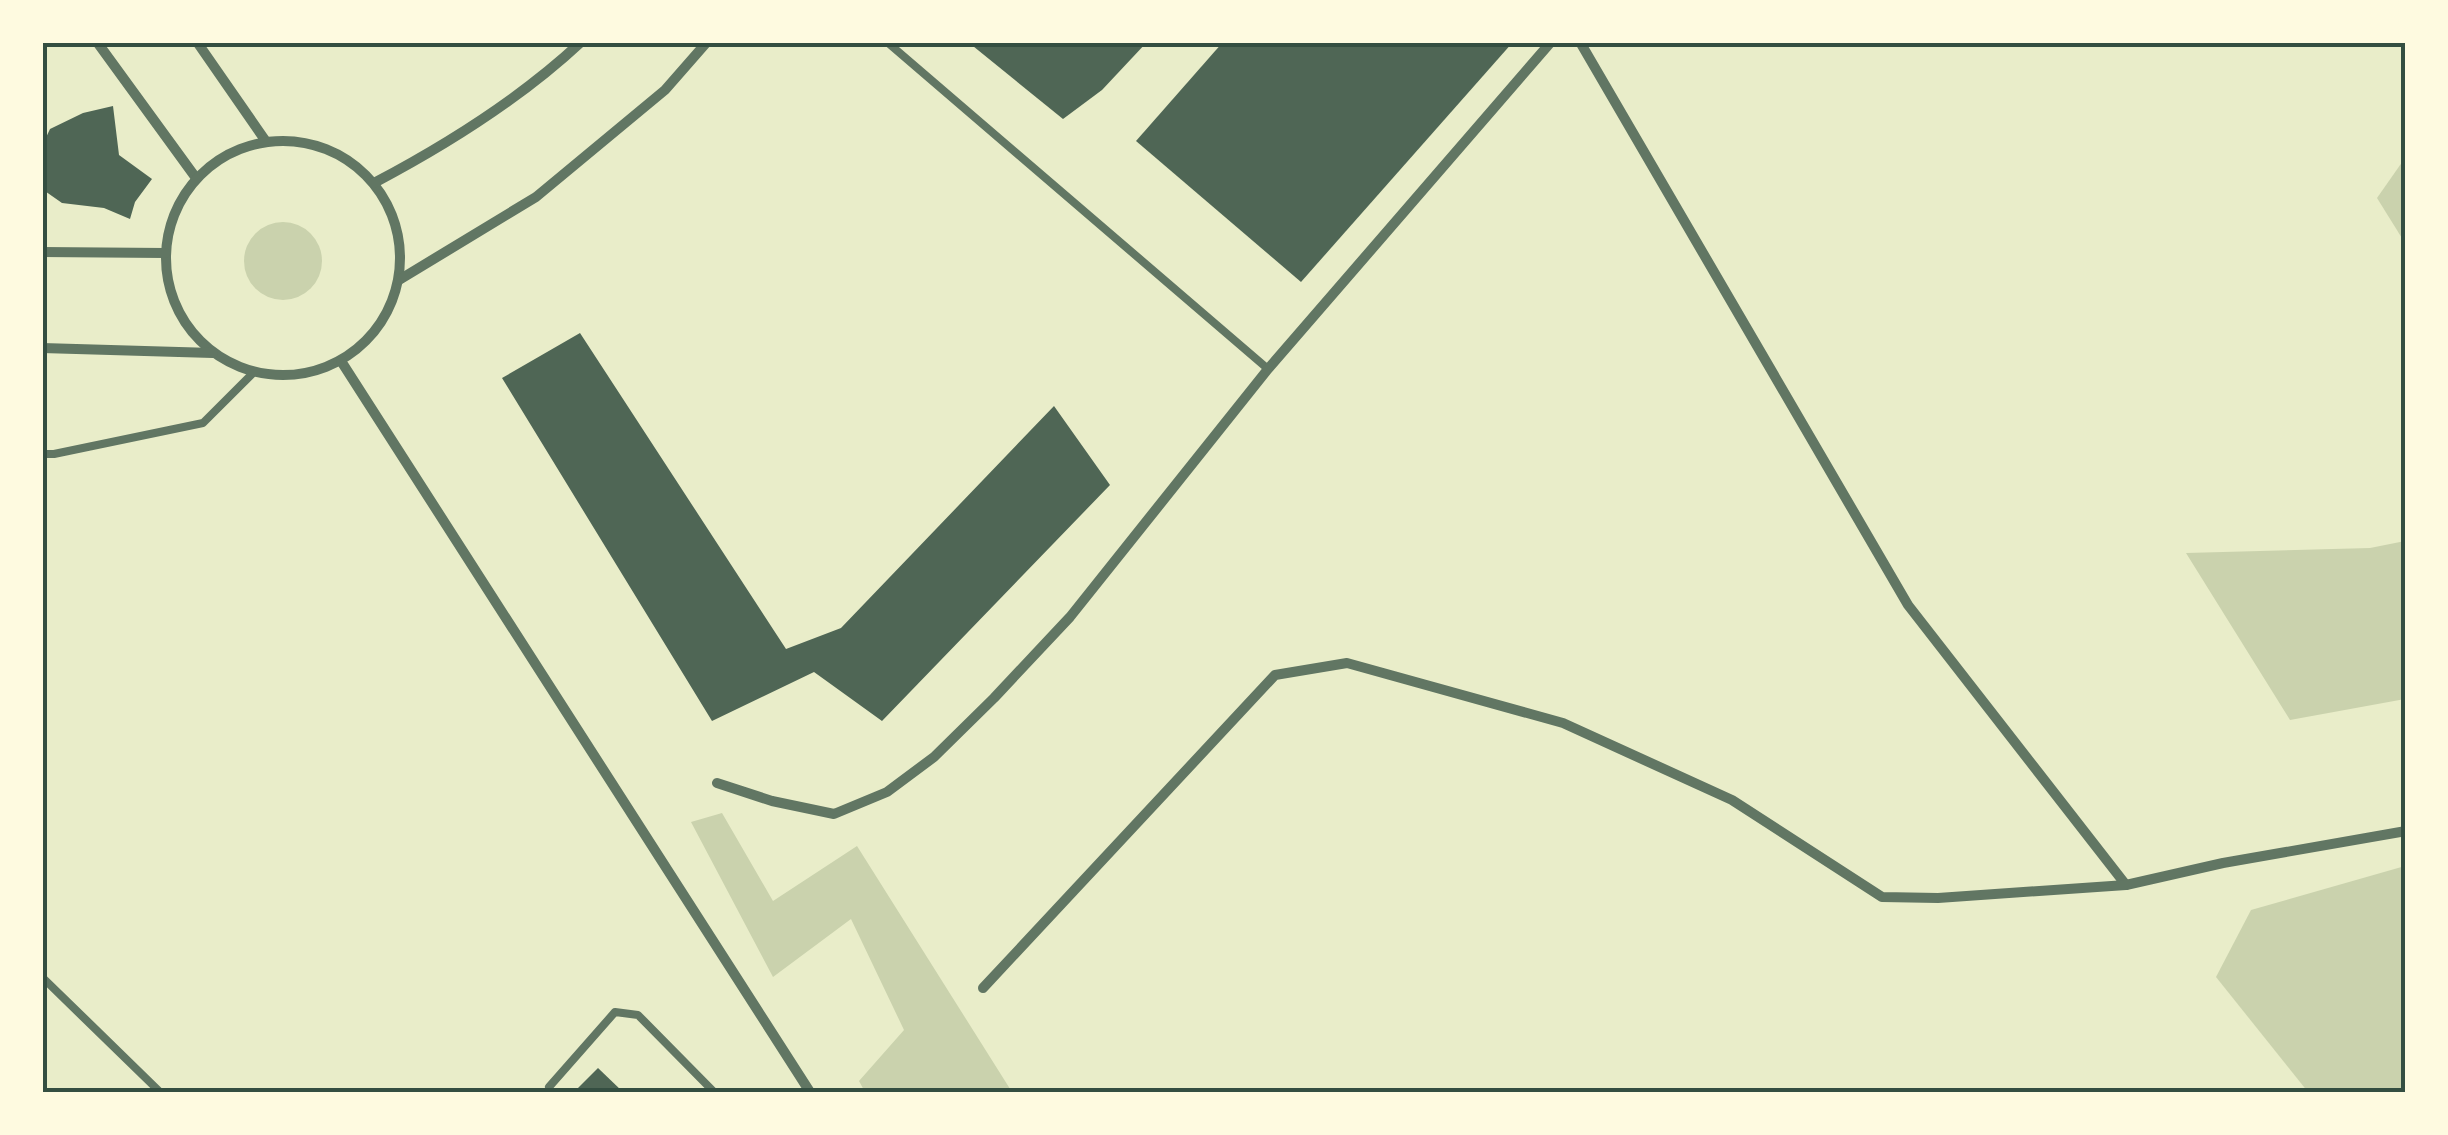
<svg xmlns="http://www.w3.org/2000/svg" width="2448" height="1135" viewBox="0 0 2448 1135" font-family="'Work Sans',sans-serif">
	<rect width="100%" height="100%" fill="#e9edc9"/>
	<g fill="#cad2ad">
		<polygon points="2405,158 2405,243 2377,198"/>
		<circle cx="283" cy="261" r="39"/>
		<polygon points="2405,541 2405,699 2290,720 2186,553 2370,548"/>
		<polygon points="722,813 773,901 857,846 1012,1092 865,1092 859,1081 904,1030 851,919 773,977 691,822"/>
		<polygon points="2405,866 2405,1092 2308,1092 2216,977 2251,910"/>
	</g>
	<g fill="#4f6655">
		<polygon points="968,42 1147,42 1102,90 1063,119"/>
		<polygon points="1223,42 1513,42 1301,282 1136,141"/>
		<polygon points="113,106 119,155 152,179 135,202 130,219 104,208 62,203 42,189 42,146 50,129 83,113"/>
		<polygon points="580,333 786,649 841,628 1054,406 1110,485 882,721 814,672 712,721 502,378"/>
		<polygon points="598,1068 623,1092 574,1092"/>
	</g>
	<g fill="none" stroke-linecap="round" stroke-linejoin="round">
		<g stroke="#617663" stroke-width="8">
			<polyline points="887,42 1268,369"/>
			<polyline points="42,454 54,454 203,423 254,372"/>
			<polyline points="42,977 160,1092"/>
			<polyline points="549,1087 615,1012 638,1015 714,1092"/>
		</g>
		<g stroke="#617663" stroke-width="10">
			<polyline points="97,42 196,178"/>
			<polyline points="197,42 265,140"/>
			<polyline points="1580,42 1908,605 2126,885"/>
			<circle cx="283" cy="258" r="117"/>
			<path d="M 374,183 C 448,144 520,99 581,42"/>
			<polyline points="42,252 165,253"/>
			<polyline points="399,280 536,197 665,90 707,42"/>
			<polyline points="42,348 213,353"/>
			<polyline points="341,361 810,1092"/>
			<polyline points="717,783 772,801 834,814 887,792 934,757 994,698 1070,617 1268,369 1551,42"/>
			<polyline points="983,988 1275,675 1347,663 1563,723 1732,800 1882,897 1938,898 2126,885 2223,863 2406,831"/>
		</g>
	</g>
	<rect width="2448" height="1135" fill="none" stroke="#fefae0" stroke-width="90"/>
	<rect x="45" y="45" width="2358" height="1045" fill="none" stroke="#344e41" stroke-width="4"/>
</svg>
